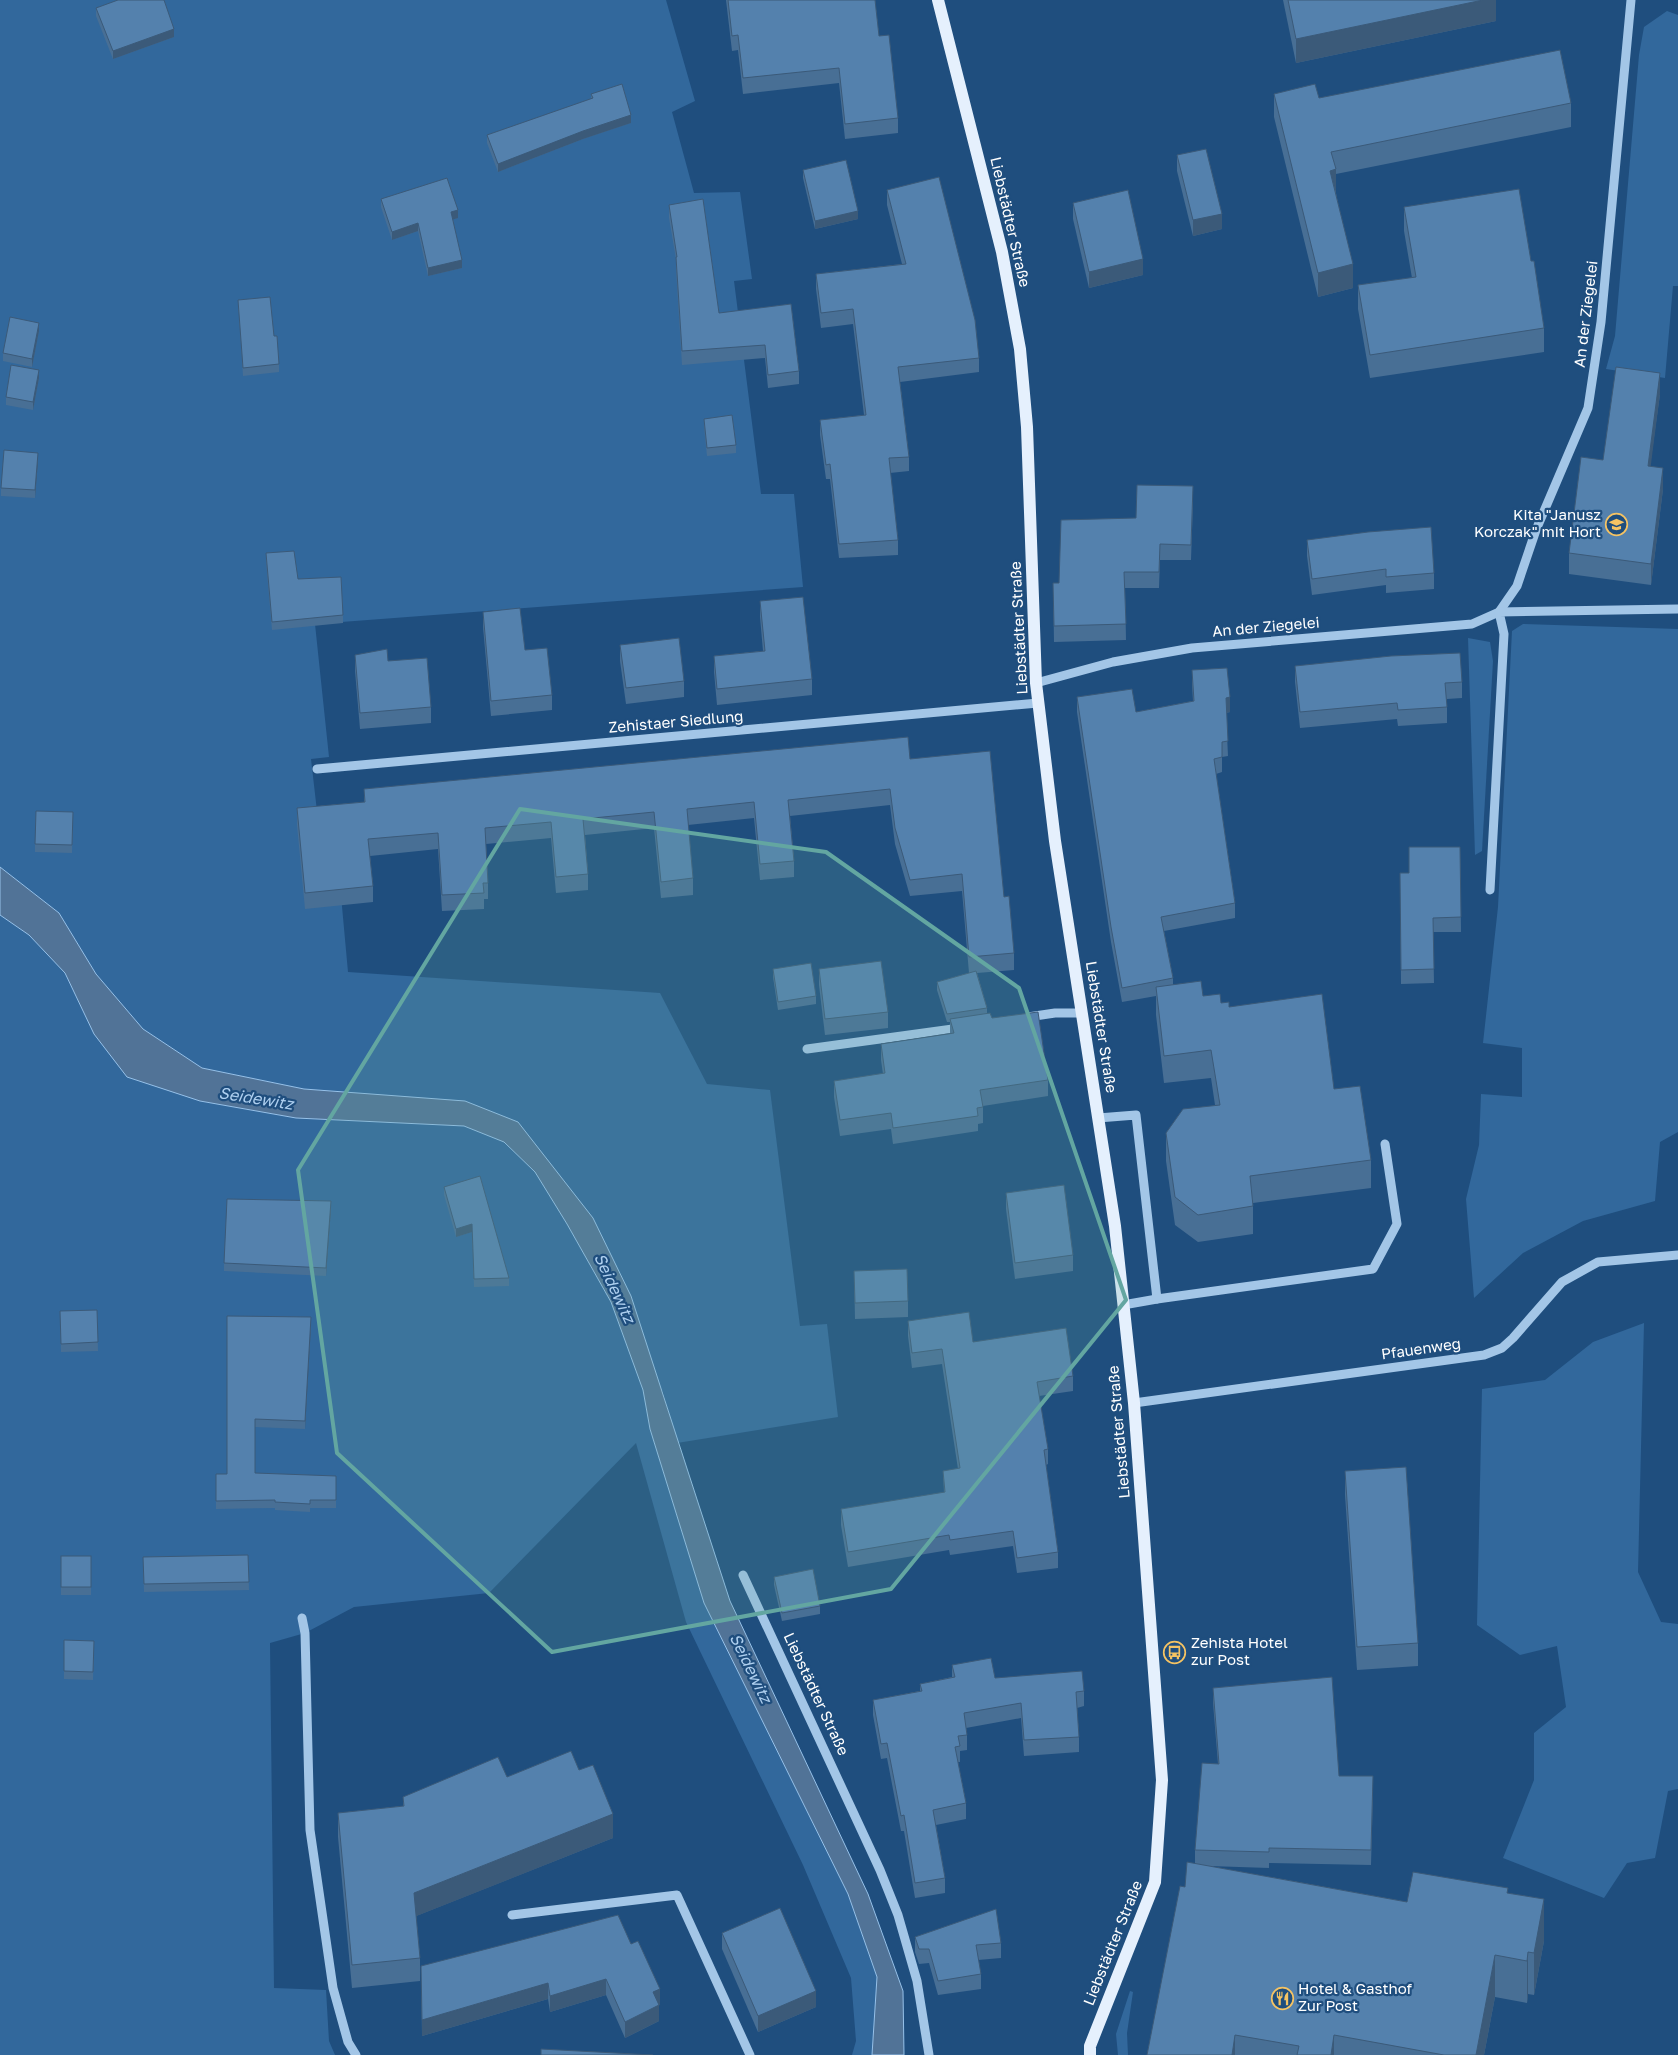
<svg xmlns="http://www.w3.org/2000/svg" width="1678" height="2055" viewBox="0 0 1678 2055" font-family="'Golos Text',sans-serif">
	<rect width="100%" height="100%" fill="#1f4e7e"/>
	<g fill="#32689c">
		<polygon points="0,0 666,0 695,101 672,112 694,193 740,192 752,279 734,281 761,494 794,494 803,587 315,624 329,757 311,759 318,820 334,819 348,972 660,993 707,1084 770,1090 800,1326 827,1324 838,1417 677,1443 663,1392 518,1122 304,1089 202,1068 143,1029 96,974 59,913 0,867"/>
		<polygon points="1667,11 1678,15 1678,286 1673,286 1665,378 1606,369 1615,336 1639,55 1644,27"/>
		<polygon points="1523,624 1678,629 1678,1132 1660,1142 1655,1201 1583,1221 1523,1253 1474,1298 1466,1199 1479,1145 1481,1094 1522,1097 1522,1048 1483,1043 1498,907 1512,631"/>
		<polygon points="1468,638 1490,642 1493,661 1482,851 1475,855"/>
		<polygon points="0,915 29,935 65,973 94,1034 200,1101 296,1118 464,1126 504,1142 535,1172 567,1224 611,1302 643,1390 650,1429 704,1603 848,1894 877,1977 872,2055 852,2055 856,2041 851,1978 803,1865 686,1622 636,1443 489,1593 354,1607 305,1633 270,1643 274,1988 326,1990 329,2041 335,2055 0,2055"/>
		<polygon points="1644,1323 1638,1572 1661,1622 1678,1624 1678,1789 1668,1791 1655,1858 1627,1863 1604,1898 1503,1858 1534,1780 1534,1733 1566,1707 1557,1646 1520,1655 1477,1625 1482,1389 1545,1380 1593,1342"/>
		<polygon points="1130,1991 1133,1992 1127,2033 1128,2055 1118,2055 1116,2034"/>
	</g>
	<polygon fill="#517397" stroke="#96c1e9" points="0,867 59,913 96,974 143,1029 202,1068 304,1089 465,1101 518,1122 593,1218 631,1296 730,1601 868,1894 903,1991 904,2055 872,2055 877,1977 848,1894 704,1603 650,1429 643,1390 611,1302 567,1224 535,1172 504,1142 464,1126 296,1118 200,1101 127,1077 94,1034 65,973 29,935 0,915"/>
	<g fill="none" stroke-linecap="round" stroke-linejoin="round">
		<g stroke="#a3c6e7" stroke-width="9">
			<polyline points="1036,683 1113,662 1192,648 1472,624 1499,612 1517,586 1536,530 1588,408 1601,322 1631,0"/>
			<polyline points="317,769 1038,703"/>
			<polyline points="1490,890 1504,634 1499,612 1678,609"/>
			<polyline points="1028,1017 1055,1013 1082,1013"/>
			<polyline points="807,1049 960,1028"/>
			<polyline points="1098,1118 1136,1115 1157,1299 1123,1305"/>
			<polyline points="1157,1299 1373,1269 1397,1224 1385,1144"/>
			<polyline points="1134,1403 1484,1355 1502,1348 1513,1338 1562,1282 1598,1262 1678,1255"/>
			<polyline points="743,1575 880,1870 898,1915 917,1981 929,2055"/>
			<polyline points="302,1618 305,1633 310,1830 333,1988 348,2042 356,2055"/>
			<polyline points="512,1915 677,1895 750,2055"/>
		</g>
		<polyline stroke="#e5f0fd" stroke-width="12" points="938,0 1002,252 1020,349 1027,427 1036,683 1055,841 1115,1226 1134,1403 1162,1780 1155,1882 1090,2046 1090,2055"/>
	</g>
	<g fill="#486f95">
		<polygon points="726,0 875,0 879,36 898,118 898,133 845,139 839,83 743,94 738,50 732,51"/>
		<polygon points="1283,0 1496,0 1496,21 1296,63"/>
		<polygon points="96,8 174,37 113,59 96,16"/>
		<polygon points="591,94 631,123 583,139 498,172 487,143 487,135 591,99"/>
		<polygon points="1274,94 1319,98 1571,103 1571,127 1336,174 1336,193 1353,288 1318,297 1274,117"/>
		<polygon points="1177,155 1222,229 1193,236 1177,171"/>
		<polygon points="803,170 858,219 815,229 803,178"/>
		<polygon points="887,190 979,358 979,372 900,382 909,457 909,471 890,473 898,540 898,555 839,558 830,479 826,479 820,435 820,420 864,415 853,324 821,328 816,289 816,274 902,264 887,205"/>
		<polygon points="381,199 458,218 453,219 462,268 428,276 418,231 392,240 381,207"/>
		<polygon points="1073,203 1143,275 1089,288 1073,219"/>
		<polygon points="669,205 719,313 791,304 799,371 799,384 768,388 765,358 682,365 676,270 676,259 669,218"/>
		<polygon points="1404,207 1531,261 1544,328 1544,352 1370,378 1358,309 1358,285 1412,278 1404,231"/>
		<polygon points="238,300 274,336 279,364 279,372 243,376"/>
		<polygon points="39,331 32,367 3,361 3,353"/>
		<polygon points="39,378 33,410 6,405 6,397"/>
		<polygon points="1660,394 1650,466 1663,489 1651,585 1569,574 1569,553 1603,460"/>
		<polygon points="704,419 736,445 736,453 707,456 704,427"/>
		<polygon points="38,461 35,498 1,496 1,488"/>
		<polygon points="1193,502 1191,560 1160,560 1159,588 1125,588 1126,640 1054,642 1053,583 1059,583 1136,518"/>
		<polygon points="1307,540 1434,573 1434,589 1386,593 1386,585 1312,595 1307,556"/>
		<polygon points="266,553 343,615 343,623 272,630 266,561"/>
		<polygon points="760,601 812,679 812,695 717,705 714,672 714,656 763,651 760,617"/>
		<polygon points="483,612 525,650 552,695 552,710 491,716 483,627"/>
		<polygon points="620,645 684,681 684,697 626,704 620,661"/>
		<polygon points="355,655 388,661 431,707 431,723 360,729 355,671"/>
		<polygon points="1295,666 1462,682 1462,698 1447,699 1447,723 1398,726 1397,719 1300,728 1295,682"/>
		<polygon points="1192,670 1230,712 1226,713 1228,756 1222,757 1222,772 1216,774 1235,903 1235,918 1164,931 1173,978 1173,985 1221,1003 1229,1007 1334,1089 1371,1160 1371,1188 1253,1203 1253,1234 1198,1242 1175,1225 1166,1161 1166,1133 1215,1105 1211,1078 1164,1083 1156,1015 1156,996 1122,1002 1111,942 1077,712 1077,697 1136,712 1193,701 1192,685"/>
		<polygon points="910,759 1004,897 1014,953 1014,970 977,973 987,1008 987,1013 1048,1080 1048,1096 983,1106 983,1123 978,1124 978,1131 893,1144 891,1129 840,1136 834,1097 834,1081 883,1074 881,1060 881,1044 950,1033 950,1022 947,1022 937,990 937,982 969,973 962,891 910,896 895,844 890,805 790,816 794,861 794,877 760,880 754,818 688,825 693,878 693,895 661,898 654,828 585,835 588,874 588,890 556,893 551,838 486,844 488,883 488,899 484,899 484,909 442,911 438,849 370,856 373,886 373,902 305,909 297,825 297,808 364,802 364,789"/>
		<polygon points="73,812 72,853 35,852 35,844"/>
		<polygon points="1460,847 1461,932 1433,932 1434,983 1401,984 1400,873 1409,873"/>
		<polygon points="773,969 816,996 816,1004 778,1010 773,977"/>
		<polygon points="819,969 888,1012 888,1028 825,1035 819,985"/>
		<polygon points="444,1187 509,1278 509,1286 474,1287 472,1232 456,1237 444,1195"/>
		<polygon points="1006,1193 1073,1255 1073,1271 1015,1279 1006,1209"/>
		<polygon points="331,1209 326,1276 224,1271 224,1263"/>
		<polygon points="854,1271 908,1301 908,1317 855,1319"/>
		<polygon points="97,1310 98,1351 61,1352 60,1311"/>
		<polygon points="227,1316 311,1325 305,1429 255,1427 255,1473 336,1476 336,1508 310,1508 310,1512 275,1510 275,1508 216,1509 216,1474 227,1474"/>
		<polygon points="908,1321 1073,1376 1073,1391 1039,1396 1048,1449 1048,1464 1046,1465 1058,1552 1058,1568 1017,1573 1013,1546 950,1555 949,1550 848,1567 841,1525 841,1509 944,1493 943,1471 958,1469 942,1364 912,1368 908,1336"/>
		<polygon points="1345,1471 1418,1643 1418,1666 1357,1670 1345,1495"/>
		<polygon points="248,1555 249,1590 144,1592 143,1557"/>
		<rect x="61" y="1556" width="30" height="39"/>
		<polygon points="774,1577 820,1606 820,1614 782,1621 774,1585"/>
		<polygon points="94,1641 93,1680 64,1679 64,1671"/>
		<polygon points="952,1665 995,1678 1084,1691 1084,1706 1077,1708 1079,1737 1079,1752 1024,1756 1021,1718 966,1728 967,1735 967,1750 960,1751 960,1762 958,1762 966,1803 966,1819 936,1825 945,1878 945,1893 915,1898 904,1831 901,1831 887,1758 881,1759 873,1715 873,1700 920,1691 920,1684 952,1677"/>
		<polygon points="1213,1688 1339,1776 1373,1791 1371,1865 1269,1863 1269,1868 1209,1866 1407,1902 1508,1893 1544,1941 1534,1995 1528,1994 1527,2003 1495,1997 1484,2055 1147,2055 1185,1887 1195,1863 1195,1850 1218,1764 1213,1703"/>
		<polygon points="579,1770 613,1838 416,1916 420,1958 420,1981 352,1988 338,1837 338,1813 403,1806 403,1797 507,1777"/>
		<polygon points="722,1933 816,2007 758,2032 722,1949"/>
		<polygon points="915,1937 1001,1943 1001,1958 978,1960 981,1974 981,1989 938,1995 929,1963 919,1964 915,1952"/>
		<polygon points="631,1944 660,2005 659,2005 659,2021 625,2038 606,1995 550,2012 548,1999 422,2036 421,1966"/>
	</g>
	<g fill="#3b5a79">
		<polygon points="1483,0 1496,0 1496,21 1296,63 1296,39"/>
		<polygon points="174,29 174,37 113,59 113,51"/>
		<polygon points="631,115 631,123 583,139 498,172 498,164 583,131"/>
		<polygon points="1336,169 1336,193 1330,171"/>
		<polygon points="458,210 458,218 451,220 451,212"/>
		<polygon points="858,211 858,219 815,229 815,221"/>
		<polygon points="1222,214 1222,229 1193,236 1193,220"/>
		<polygon points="418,223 418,231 392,240 392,232"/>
		<polygon points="1143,259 1143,275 1089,288 1089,272"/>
		<polygon points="462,260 462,268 428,276 428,268"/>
		<polygon points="1353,264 1353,288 1318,297 1318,273"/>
		<polygon points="39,323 39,331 32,367 32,359"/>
		<polygon points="39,370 39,378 33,410 33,402"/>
		<polygon points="1660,373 1660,394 1648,487 1648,466"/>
		<polygon points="38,453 38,461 35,498 35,490"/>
		<polygon points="1663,468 1663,489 1651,585 1651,564"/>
		<polygon points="1230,697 1230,712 1226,713 1226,698"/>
		<polygon points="331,1201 331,1209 326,1276 326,1268"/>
		<polygon points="472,1224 472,1232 456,1237 456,1229"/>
		<polygon points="311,1317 311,1325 305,1429 305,1421"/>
		<polygon points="613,1814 613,1838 414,1917 414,1893"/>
		<polygon points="1544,1899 1544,1941 1534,1995 1534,1953"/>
		<polygon points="1528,1952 1528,1994 1527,2003 1527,1961"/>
		<polygon points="1495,1955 1495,1997 1484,2055 1476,2055"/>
		<polygon points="606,1979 606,1995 550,2012 550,1996"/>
		<polygon points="548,1983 548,1999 422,2036 422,2020"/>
		<polygon points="660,1989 660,2005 653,2008 653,1992"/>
		<polygon points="816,1991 816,2007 758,2032 758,2016"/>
		<polygon points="659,2005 659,2021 625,2038 625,2022"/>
		<polygon points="1235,2035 1235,2055 1232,2055"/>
		<polygon points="1334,2035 1334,2055 1331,2055"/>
	</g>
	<g fill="#5481ad" stroke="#3b5a79">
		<polygon points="118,0 164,0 174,29 113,51 96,8"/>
		<polygon points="728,0 875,0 879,36 889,35 898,118 845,124 839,68 743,78 738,35 732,36"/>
		<polygon points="1288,0 1483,0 1296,39"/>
		<polygon points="1560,50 1571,103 1331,152 1336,169 1330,171 1353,264 1318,273 1274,94 1315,84 1319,98"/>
		<polygon points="622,84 631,115 583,131 498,164 487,135 593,98 591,94"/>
		<polygon points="1206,149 1222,214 1193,220 1177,155"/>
		<polygon points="846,160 858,211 815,221 803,170"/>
		<polygon points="939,177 975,320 979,358 898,367 909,457 889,458 898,540 839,544 830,464 826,465 820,420 866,415 853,309 821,313 816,274 906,264 887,190"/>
		<polygon points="447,178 458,210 451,212 462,260 428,268 418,223 392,232 381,199"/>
		<polygon points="1519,189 1531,261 1534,261 1544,328 1370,355 1358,285 1416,277 1404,207"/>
		<polygon points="1128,190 1143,259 1089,272 1073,203"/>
		<polygon points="703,199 719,313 791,304 799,371 768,375 765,345 682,351 676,257 677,257 669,205"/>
		<polygon points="270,297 274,336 277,336 279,364 243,368 238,300"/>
		<polygon points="10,317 39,323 32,359 3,353"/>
		<polygon points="11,365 39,370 33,402 6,397"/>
		<polygon points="1616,367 1660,373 1648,466 1663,468 1651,564 1569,553 1581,457 1603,460"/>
		<polygon points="732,415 736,445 707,448 704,419"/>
		<polygon points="4,450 38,453 35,490 1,488"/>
		<polygon points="1137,485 1193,486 1191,545 1160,544 1159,572 1124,572 1126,624 1054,626 1053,583 1059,583 1061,520 1136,518"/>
		<polygon points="1431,527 1434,573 1386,577 1386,569 1312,579 1307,540 1368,532"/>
		<polygon points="294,551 298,579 341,577 343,615 272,622 266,553"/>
		<polygon points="803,597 812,679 717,689 714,656 765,651 760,601"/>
		<polygon points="520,608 525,650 547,648 552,695 491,701 483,612"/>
		<polygon points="679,638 684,681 626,688 620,645"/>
		<polygon points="387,649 388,661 427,658 431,707 360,713 355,655"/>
		<polygon points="1460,653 1462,682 1445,683 1447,707 1398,710 1397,703 1300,712 1295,666 1391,656"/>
		<polygon points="1227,668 1230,697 1226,698 1228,741 1222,742 1222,757 1214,759 1235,903 1161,917 1173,978 1122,988 1111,927 1077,697 1132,689 1136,712 1194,701 1192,670"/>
		<polygon points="908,737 910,759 990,751 1004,897 1009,896 1014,953 969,957 962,874 910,880 895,828 890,789 788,800 794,861 760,864 754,802 687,809 693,878 661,882 654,812 583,819 588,874 556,877 551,822 485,828 488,883 483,883 484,893 442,895 438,833 368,839 373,886 305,893 297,808 365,802 364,789"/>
		<polygon points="36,811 73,812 72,845 35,844"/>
		<polygon points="1409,847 1460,847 1461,917 1433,918 1434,969 1401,970 1400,873 1409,873"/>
		<polygon points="881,961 888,1012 825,1019 819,969"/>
		<polygon points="811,963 816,996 778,1002 773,969"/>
		<polygon points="976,971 987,1008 947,1014 937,982"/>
		<polygon points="1201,981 1203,996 1220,994 1221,1003 1229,1002 1229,1007 1322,994 1334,1089 1360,1086 1371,1160 1250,1176 1253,1206 1198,1215 1175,1197 1166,1133 1183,1109 1220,1105 1211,1050 1164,1056 1156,987"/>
		<polygon points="1038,1012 1048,1080 980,1090 983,1107 977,1108 978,1116 893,1128 891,1113 840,1120 834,1081 885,1073 881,1044 954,1033 950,1019 990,1013 992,1018"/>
		<polygon points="480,1176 509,1278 474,1279 472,1224 456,1229 444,1187"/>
		<polygon points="1064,1185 1073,1255 1015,1263 1006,1193"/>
		<polygon points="227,1199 331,1201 326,1268 224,1263"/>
		<polygon points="907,1269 908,1301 855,1303 854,1271"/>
		<polygon points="97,1310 98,1342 61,1344 60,1311"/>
		<polygon points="969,1312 973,1342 1066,1328 1073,1376 1037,1382 1048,1449 1044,1450 1058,1552 1017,1558 1013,1531 950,1540 949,1535 848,1552 841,1509 945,1492 943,1471 960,1468 942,1349 912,1353 908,1321"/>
		<polygon points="227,1316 311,1317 305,1421 255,1419 255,1473 336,1476 336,1500 310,1500 310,1504 275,1502 275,1500 216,1501 216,1474 227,1474"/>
		<polygon points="1406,1467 1418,1643 1357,1647 1345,1471"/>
		<polygon points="248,1555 249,1582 144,1584 143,1557"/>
		<rect x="61" y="1556" width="30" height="31"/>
		<polygon points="813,1569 820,1606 782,1613 774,1577"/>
		<polygon points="64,1640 94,1641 93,1672 64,1671"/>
		<polygon points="991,1658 995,1678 1082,1671 1084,1691 1076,1692 1079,1737 1024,1740 1021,1703 964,1713 967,1735 958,1736 960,1746 955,1747 966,1803 933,1810 945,1878 915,1883 904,1815 901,1816 887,1743 881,1744 873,1700 922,1691 920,1684 955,1677 952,1665"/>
		<polygon points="1332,1677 1339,1776 1373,1776 1371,1850 1269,1848 1269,1852 1195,1850 1202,1763 1219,1764 1213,1688"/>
		<polygon points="571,1751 579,1770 593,1765 613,1814 414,1893 420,1958 352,1965 338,1813 404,1806 403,1797 498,1757 507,1777"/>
		<polygon points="1187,1862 1407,1902 1413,1872 1508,1888 1507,1893 1544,1899 1534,1953 1528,1952 1527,1961 1495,1955 1476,2055 1444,2055 1334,2035 1331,2055 1297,2055 1299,2046 1235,2035 1232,2055 1147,2055 1180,1886 1185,1887"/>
		<polygon points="780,1908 816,1991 758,2016 722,1933"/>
		<polygon points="996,1909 1001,1943 976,1945 981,1974 938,1981 929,1949 919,1949 915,1937"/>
		<polygon points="618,1915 631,1944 638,1941 660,1989 653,1992 659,2005 625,2022 606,1979 550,1996 548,1983 422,2020 421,1966"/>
		<polygon points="541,2049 653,2055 541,2055"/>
	</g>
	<path fill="#63a6a1" fill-opacity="0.2" stroke="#63a6a1" stroke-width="4" stroke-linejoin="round" d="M 520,809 L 826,852 L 1019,988 L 1126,1300 L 891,1589 L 552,1652 L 337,1453 L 298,1170 Z"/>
	<defs>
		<symbol id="school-ring" viewBox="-11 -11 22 22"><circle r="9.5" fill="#1f4e7e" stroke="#f5c363" stroke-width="1.5"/><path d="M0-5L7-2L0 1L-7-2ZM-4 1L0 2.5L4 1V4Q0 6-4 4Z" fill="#f5c363"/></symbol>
		<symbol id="bus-ring" viewBox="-11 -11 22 22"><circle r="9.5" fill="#1f4e7e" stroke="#f5c363" stroke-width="1.5"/><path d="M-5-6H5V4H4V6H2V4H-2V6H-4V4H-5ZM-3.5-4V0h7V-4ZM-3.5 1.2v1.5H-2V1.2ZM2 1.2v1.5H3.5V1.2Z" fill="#f5c363"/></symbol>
		<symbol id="restaurant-ring" viewBox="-11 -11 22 22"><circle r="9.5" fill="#1f4e7e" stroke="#f5c363" stroke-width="1.5"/><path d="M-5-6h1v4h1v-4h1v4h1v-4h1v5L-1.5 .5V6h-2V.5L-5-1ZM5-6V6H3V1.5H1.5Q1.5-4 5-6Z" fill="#f5c363"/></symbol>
	</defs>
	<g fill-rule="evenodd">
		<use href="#school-ring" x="1604" y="512" width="25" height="25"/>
		<use href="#bus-ring" x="1162" y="1640" width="25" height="25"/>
		<use href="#restaurant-ring" x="1270" y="1986" width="25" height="25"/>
	</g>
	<g text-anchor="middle" stroke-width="4.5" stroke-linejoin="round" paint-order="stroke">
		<g font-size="15" fill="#fff" stroke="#1f4e7e">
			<text transform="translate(1010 222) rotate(77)" y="5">Liebstädter Straße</text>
			<text transform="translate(1586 314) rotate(-83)" y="5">An der Ziegelei</text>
			<text transform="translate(1266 627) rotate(-5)" y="5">An der Ziegelei</text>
			<text transform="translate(1019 628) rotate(-93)" y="5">Liebstädter Straße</text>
			<text transform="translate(676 722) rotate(-5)" y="5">Zehistaer Siedlung</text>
			<text transform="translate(1101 1027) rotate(81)" y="5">Liebstädter Straße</text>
			<text transform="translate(1421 1349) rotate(-8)" y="5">Pfauenweg</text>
			<text transform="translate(1119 1432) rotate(-95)" y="5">Liebstädter Straße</text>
			<text transform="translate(816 1694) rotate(65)" y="5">Liebstädter Straße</text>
			<text transform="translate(1113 1943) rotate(-68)" y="5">Liebstädter Straße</text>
		</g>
		<g font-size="15" fill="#fff" stroke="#1f4e7e" text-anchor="start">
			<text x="1601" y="520" text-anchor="end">Kita "Janusz<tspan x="1601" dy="17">Korczak" mit Hort</tspan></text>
			<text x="1191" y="1648">Zehista Hotel<tspan x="1191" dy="17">zur Post</tspan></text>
			<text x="1298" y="1994">Hotel &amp; Gasthof<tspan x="1298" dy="17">Zur Post</tspan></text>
		</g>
		<g font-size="16" font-style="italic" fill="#aecfef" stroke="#1f4e7e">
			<text transform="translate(256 1098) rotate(9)" y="6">Seidewitz</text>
			<text transform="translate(615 1288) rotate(65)" y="6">Seidewitz</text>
			<text transform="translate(751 1668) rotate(64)" y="6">Seidewitz</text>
		</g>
	</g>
</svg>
